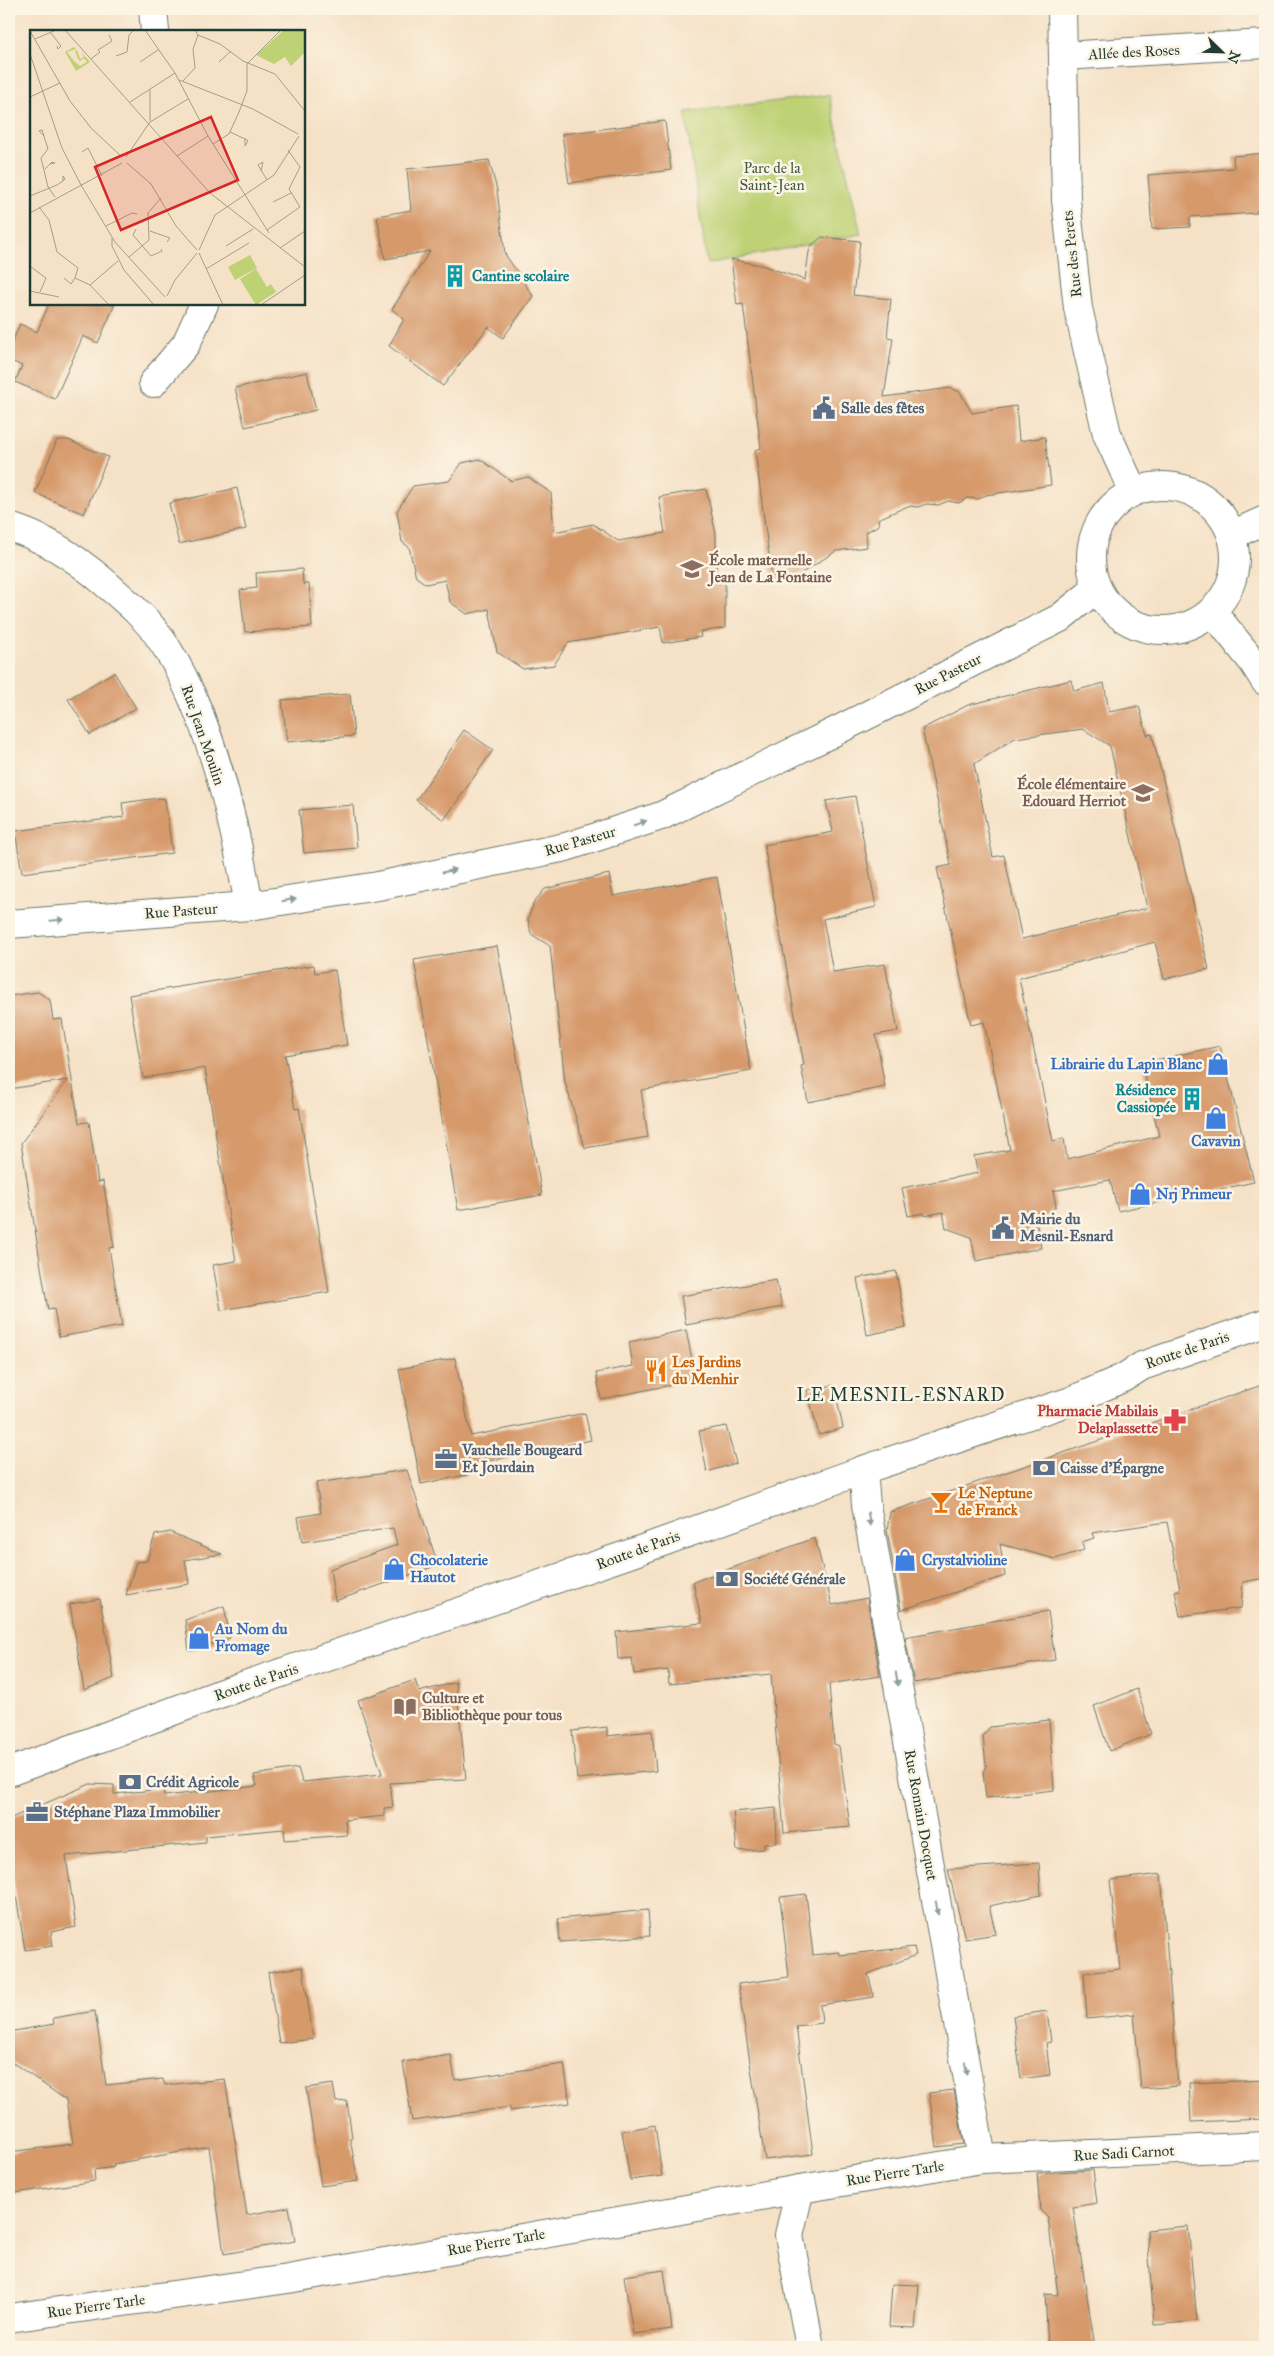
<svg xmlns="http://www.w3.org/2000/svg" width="1274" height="2356" viewBox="0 0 1274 2356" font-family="'IM FELL Great Primer',serif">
	<rect width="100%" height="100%" fill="#fcf5e5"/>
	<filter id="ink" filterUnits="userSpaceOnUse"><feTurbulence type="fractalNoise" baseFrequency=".02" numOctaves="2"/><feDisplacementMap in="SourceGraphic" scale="10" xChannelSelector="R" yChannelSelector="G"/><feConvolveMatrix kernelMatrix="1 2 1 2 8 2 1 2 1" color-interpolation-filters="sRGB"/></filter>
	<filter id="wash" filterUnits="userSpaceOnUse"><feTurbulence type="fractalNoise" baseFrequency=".0096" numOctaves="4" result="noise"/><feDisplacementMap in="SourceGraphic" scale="20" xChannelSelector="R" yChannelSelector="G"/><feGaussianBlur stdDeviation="1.12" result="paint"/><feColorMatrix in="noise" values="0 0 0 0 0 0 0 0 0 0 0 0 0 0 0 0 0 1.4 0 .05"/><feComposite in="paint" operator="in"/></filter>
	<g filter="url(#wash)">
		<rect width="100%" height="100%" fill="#f5e1c6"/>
		<polygon fill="#bed175" stroke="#6e8754" points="829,95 861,234 707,264 685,112"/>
		<g id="blocks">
			<g fill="#d6996a" fill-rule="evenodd">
				<polygon points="665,121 671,170 569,183 562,134"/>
				<polygon points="1265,153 1265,210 1256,211 1257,213 1190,217 1190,227 1152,229 1148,175 1234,168 1233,156"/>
				<polygon points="489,160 497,190 505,254 533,296 503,338 488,327 443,386 389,346 404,319 392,309 430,251 385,259 377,216 411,210 407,169"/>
				<polygon points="822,237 860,241 853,295 891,299 887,337 893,338 884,397 950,388 960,392 972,413 1016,406 1019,441 1045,437 1051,485 986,495 979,499 967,498 959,503 948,501 938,505 926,504 918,507 908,506 878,519 879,525 866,532 867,547 836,551 791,580 776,580 771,571 755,450 761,448 743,304 737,305 731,259 764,266 805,280 809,252 812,245"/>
				<polygon points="49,304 115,304 98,343 83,336 55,399 15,382 22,366 9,360 9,350 20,324 37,332"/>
				<polygon points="307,372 316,410 245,427 235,388"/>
				<polygon points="57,440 68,440 108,457 84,514 35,493"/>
				<polygon points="480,459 511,481 528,477 551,493 554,532 593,524 618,541 665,533 659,497 706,489 716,534 716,583 725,582 725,628 700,632 701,637 663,643 660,627 568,643 554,665 523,669 497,652 489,609 467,614 450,602 445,580 426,584 416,577 409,547 402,542 397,511 413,486 449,481 462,463"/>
				<polygon points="237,488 246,529 179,544 169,503"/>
				<polygon points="302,569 303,584 309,584 312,627 245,632 240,590 257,588 256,573"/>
				<polygon points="114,672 136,708 90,735 68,699"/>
				<path d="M 1071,680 L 1074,691 L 1104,683 L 1109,712 L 1139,706 L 1147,735 L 1152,734 L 1209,969 L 1164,979 L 1155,942 L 1019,978 L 1053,1141 L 1064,1138 L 1067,1159 L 1159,1136 L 1142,1063 L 1220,1046 L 1254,1182 L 1118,1211 L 1110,1180 L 1053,1191 L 1056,1206 L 1037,1226 L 1041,1248 L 976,1261 L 971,1237 L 946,1228 L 943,1212 L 924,1216 L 924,1213 L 908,1216 L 902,1188 L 978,1173 L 974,1156 L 1010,1150 L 984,1022 L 971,1025 L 937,868 L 951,865 L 922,729 L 968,705 ZM 1083,729 L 1110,746 L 1147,908 L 1022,939 L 1004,855 L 993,857 L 974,764 L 1015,738 Z"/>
				<polygon points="350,694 354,736 287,742 282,700"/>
				<polygon points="464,730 493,750 444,820 416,800"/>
				<polygon points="855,796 876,907 823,919 833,972 885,964 898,1031 876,1035 885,1087 808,1102 801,1066 804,1065 764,845 833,832 826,801"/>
				<polygon points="159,798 165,799 172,853 22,873 15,831 124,817 122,803"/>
				<polygon points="353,805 357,848 304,853 299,810"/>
				<polygon points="609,874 613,896 717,877 751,1071 641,1090 648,1137 585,1148 565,1082 550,946 531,934 528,919 534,902 545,889"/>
				<polygon points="497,946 542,1195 458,1210 414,960"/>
				<polygon points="314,965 315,973 335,970 347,1045 285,1055 295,1109 299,1108 329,1292 221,1310 213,1265 236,1261 205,1068 143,1078 129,995"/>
				<polygon points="38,992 50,1000 53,1020 62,1019 79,1123 89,1122 98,1182 103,1181 114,1247 109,1248 122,1326 59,1337 54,1309 48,1310 21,1143 68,1080 9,1089 9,996"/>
				<polygon points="896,1271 906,1327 867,1335 857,1278"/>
				<polygon points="776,1280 782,1307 686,1325 681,1296"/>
				<polygon points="686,1330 696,1380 601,1399 596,1373 633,1366 629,1342"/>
				<polygon points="455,1358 471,1436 585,1413 591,1440 474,1464 466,1475 421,1484 399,1369"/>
				<polygon points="1265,1384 1265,1578 1243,1582 1241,1608 1180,1616 1175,1591 1180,1590 1167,1522 1092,1533 1094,1538 1082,1542 1084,1550 1055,1559 1000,1544 1005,1576 901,1610 887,1530 890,1512"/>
				<polygon points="834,1385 843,1428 819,1435 807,1390"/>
				<polygon points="726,1426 736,1463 707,1472 699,1431"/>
				<polygon points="407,1470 438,1565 335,1601 330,1569 397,1545 393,1528 302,1542 298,1517 321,1513 316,1483"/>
				<polygon points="170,1532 222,1554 185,1560 189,1584 126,1595 136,1562 147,1561 155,1535"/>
				<polygon points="815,1538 832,1605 867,1598 880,1676 829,1684 834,1744 839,1746 850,1827 784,1833 771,1674 669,1684 668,1670 634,1674 632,1658 618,1659 616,1632 702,1623 693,1582"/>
				<polygon points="100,1599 114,1678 84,1690 70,1604"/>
				<polygon points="224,1606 230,1638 189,1651 185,1620"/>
				<polygon points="1048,1611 1055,1660 914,1683 905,1637"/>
				<polygon points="415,1680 419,1692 456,1682 466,1779 390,1783 393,1807 384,1808 385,1816 345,1820 347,1835 285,1840 284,1829 206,1836 206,1842 66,1856 76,1927 51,1932 53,1946 25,1950 9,1853 9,1819 90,1784 114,1785 114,1794 163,1789 164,1796 257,1786 254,1775 298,1768 302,1782 382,1774 358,1700"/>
				<polygon points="1137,1689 1151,1734 1109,1751 1094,1706"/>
				<polygon points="1049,1720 1054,1790 986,1798 983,1772 986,1766 983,1736 990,1727"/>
				<polygon points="607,1727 607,1736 652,1731 656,1771 577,1779 572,1731"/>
				<polygon points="776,1808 777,1843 764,1843 764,1849 737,1851 733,1812"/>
				<polygon points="1039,1863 1041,1895 989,1906 996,1934 965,1939 948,1869"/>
				<polygon points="1161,1874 1178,2086 1141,2089 1134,2014 1087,2019 1084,1973 1120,1969 1110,1880"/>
				<polygon points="806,1894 813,1955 839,1952 840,1955 914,1947 916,1955 868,1974 874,1997 820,2005 822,2023 796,2026 813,2154 765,2160 738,1984 789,1977 780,1897"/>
				<polygon points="648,1910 650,1936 560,1942 558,1919"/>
				<polygon points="303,1967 313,2039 279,2043 268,1972"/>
				<polygon points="95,2011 106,2085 163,2079 165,2085 225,2079 247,2215 289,2207 295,2241 224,2254 209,2147 113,2164 114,2167 94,2170 95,2181 9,2194 9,2152 73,2144 66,2100 9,2060 9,2032 54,2024 53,2018"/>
				<polygon points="1047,2011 1051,2042 1046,2043 1050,2075 1021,2079 1013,2016"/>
				<polygon points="451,2055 455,2080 564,2064 570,2103 510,2111 510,2107 412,2121 403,2062"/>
				<polygon points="1265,2080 1265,2119 1191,2122 1189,2083"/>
				<polygon points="333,2084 336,2102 347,2101 352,2138 350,2139 358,2181 321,2186 306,2088"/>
				<polygon points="954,2090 964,2144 937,2147 929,2093"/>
				<polygon points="655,2125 662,2176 630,2180 622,2131"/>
				<polygon points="1093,2170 1097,2203 1073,2207 1095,2347 1048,2347 1045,2294 1058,2295 1048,2218 1040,2210 1037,2173"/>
				<polygon points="1188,2226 1197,2321 1154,2325 1147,2230"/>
				<polygon points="664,2270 672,2329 633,2334 624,2276"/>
				<polygon points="892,2284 919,2285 915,2328 889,2327"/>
			</g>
		</g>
	</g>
	<g filter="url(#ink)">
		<use href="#blocks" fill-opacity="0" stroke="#6a7667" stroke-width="1"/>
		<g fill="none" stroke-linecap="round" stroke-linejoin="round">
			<defs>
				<g id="street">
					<polyline points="153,9 155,31"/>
					<polyline points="1062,9 1066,200 1078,308 1107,434 1133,491"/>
					<polyline points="1063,56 1265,44"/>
					<polyline points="153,383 186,344 204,304"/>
					<circle cx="1163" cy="558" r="72"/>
					<path d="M 9,527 C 44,537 76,558 104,582 C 123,599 145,616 160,638 C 208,706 235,824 249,906"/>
					<polyline points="1232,535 1265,520"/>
					<polyline points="1212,611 1253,662 1265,681"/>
					<polyline points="9,924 249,906 378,886 566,847 661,816 828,735 1060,618 1097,588"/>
					<polyline points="863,1470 866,1505 982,2159"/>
					<polyline points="800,2189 789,2235 810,2347"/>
					<polyline points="9,2318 288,2279 800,2189 982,2159 1265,2146"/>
				</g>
				<polyline id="primary" points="9,1772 219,1694 629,1554 863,1470 1071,1401 1123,1378 1142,1366 1265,1323"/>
			</defs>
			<use href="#street" stroke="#6a7667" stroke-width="30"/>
			<use href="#primary" stroke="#6a7667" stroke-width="30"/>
			<use href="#street" stroke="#fff" stroke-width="28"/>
			<use href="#primary" stroke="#fff" stroke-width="28"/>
		</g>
		<defs><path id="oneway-solid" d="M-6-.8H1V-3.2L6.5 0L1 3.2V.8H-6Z" transform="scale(1.25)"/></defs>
		<g fill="#8f9e9a">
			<use href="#oneway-solid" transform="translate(640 823) rotate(-19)"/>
			<use href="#oneway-solid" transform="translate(449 871) rotate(-12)"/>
			<use href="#oneway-solid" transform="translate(289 900) rotate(-9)"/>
			<use href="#oneway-solid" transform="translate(57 920) rotate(-5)"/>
			<use href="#oneway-solid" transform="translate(869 1519) rotate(80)"/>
			<use href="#oneway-solid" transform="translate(897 1679) rotate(80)"/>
			<use href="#oneway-solid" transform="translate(937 1908) rotate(80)"/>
			<use href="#oneway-solid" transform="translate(966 2068) rotate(80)"/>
		</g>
	</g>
	<defs>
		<symbol id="building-bare" viewBox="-9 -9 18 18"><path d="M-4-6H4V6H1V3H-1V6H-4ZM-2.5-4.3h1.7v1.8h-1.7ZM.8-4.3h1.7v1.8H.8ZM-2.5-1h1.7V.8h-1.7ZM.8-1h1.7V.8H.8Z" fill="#0f9aa8" stroke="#fcf5e5" stroke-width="2.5" paint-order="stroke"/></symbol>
		<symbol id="civic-bare" viewBox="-9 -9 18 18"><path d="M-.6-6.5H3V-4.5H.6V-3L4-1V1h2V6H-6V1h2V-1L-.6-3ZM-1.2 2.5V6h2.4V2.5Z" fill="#5c6f8a" stroke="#fcf5e5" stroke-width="2.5" paint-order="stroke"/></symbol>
		<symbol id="school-bare" viewBox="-9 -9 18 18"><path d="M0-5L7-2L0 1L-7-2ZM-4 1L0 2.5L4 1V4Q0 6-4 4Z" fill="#8d6e63" stroke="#fcf5e5" stroke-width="2.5" paint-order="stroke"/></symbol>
		<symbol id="shop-bare" viewBox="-9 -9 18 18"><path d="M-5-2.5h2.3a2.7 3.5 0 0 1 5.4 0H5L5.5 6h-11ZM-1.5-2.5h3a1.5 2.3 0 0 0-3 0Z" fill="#3f7fe0" stroke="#fcf5e5" stroke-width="2.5" paint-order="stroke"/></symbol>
		<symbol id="restaurant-bare" viewBox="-9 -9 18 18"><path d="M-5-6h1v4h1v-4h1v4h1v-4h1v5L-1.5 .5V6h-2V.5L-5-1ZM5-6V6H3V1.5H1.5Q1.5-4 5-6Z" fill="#e8710a" stroke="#fcf5e5" stroke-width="2.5" paint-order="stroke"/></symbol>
		<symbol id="pharmacy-bare" viewBox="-9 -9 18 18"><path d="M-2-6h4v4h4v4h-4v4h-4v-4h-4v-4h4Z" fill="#e0444e" stroke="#fcf5e5" stroke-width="2.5" paint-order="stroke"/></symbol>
		<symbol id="office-bare" viewBox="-9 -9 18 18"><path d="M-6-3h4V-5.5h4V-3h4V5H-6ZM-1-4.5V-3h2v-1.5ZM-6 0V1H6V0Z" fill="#5c6f8a" stroke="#fcf5e5" stroke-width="2.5" paint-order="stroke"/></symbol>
		<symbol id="bank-bare" viewBox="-9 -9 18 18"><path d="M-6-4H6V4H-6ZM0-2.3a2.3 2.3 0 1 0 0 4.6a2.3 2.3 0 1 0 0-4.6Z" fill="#5c6f8a" stroke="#fcf5e5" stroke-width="2.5" paint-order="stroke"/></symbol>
		<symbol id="bar-bare" viewBox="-9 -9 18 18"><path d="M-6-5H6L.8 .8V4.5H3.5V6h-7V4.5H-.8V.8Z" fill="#e8710a" stroke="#fcf5e5" stroke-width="2.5" paint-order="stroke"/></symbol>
		<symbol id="library-bare" viewBox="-9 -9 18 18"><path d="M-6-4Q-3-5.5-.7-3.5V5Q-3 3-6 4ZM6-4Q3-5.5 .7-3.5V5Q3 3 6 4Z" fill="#8d6e63" stroke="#fcf5e5" stroke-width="2.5" paint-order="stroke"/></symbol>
	</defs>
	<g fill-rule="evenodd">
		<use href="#building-bare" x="439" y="260" width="32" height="32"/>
		<use href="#civic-bare" x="808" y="392" width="32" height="32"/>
		<use href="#school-bare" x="676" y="553" width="32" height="32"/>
		<use href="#school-bare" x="1127" y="777" width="32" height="32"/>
		<use href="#shop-bare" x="1202" y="1048" width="32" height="32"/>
		<use href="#building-bare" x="1176" y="1083" width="32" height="32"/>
		<use href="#shop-bare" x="1200" y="1102" width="32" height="32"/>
		<use href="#shop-bare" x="1124" y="1178" width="32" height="32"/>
		<use href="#civic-bare" x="987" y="1212" width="32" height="32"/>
		<use href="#restaurant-bare" x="640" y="1355" width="32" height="32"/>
		<use href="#pharmacy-bare" x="1159" y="1404" width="32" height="32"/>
		<use href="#office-bare" x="430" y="1443" width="32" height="32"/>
		<use href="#bank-bare" x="1028" y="1452" width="32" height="32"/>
		<use href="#bar-bare" x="925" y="1486" width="32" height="32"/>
		<use href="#shop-bare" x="889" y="1544" width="32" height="32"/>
		<use href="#shop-bare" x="378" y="1553" width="32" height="32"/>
		<use href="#bank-bare" x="711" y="1563" width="32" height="32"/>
		<use href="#shop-bare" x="183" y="1622" width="32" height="32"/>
		<use href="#library-bare" x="389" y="1691" width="32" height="32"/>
		<use href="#bank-bare" x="114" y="1766" width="32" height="32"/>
		<use href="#office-bare" x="21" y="1796" width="32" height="32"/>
	</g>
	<g text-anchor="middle" stroke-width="5" stroke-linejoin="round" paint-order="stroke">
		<g font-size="15" fill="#1f3d34" stroke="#fcf5e5">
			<text transform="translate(1134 52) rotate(-3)" y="5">Allée des Roses</text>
			<text transform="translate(1072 254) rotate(-96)" y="5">Rue des Perets</text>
			<text transform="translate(948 674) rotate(-27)" y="5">Rue Pasteur</text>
			<text transform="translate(203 735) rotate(71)" y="5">Rue Jean Moulin</text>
			<text transform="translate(580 841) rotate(-16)" y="5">Rue Pasteur</text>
			<text transform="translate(181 911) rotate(-4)" y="5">Rue Pasteur</text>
			<text transform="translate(1187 1350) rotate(-19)" y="5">Route de Paris</text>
			<text transform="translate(638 1550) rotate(-20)" y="5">Route de Paris</text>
			<text transform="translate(256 1682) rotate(-19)" y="5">Route de Paris</text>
			<text transform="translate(921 1815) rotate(80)" y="5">Rue Romain Docquet</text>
			<text transform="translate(1124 2153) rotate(-3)" y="5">Rue Sadi Carnot</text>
			<text transform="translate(895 2173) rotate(-9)" y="5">Rue Pierre Tarle</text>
			<text transform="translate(496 2242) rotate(-10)" y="5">Rue Pierre Tarle</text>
			<text transform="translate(96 2306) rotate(-8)" y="5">Rue Pierre Tarle</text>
		</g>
		<g font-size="15" fill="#3f5b41" stroke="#fcf5e5">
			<text x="772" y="173">Parc de la<tspan x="772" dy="17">Saint-Jean</tspan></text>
		</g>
		<g font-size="15" font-weight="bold" fill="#0d838f" stroke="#fcf5e5" text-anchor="start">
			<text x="472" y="281">Cantine scolaire</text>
			<text x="1176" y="1095" text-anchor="end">Résidence<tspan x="1176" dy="17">Cassiopée</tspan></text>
		</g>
		<g font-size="15" font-weight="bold" fill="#4e5e75" stroke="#fcf5e5" text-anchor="start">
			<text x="841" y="413">Salle des fêtes</text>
			<text x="1020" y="1224">Mairie du<tspan x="1020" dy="17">Mesnil-Esnard</tspan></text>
			<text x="462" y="1455">Vauchelle Bougeard<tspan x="462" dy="17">Et Jourdain</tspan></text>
			<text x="1060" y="1473">Caisse d'Épargne</text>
			<text x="744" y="1584">Société Générale</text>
			<text x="146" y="1787">Crédit Agricole</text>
			<text x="54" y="1817">Stéphane Plaza Immobilier</text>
		</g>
		<g font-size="15" font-weight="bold" fill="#785e54" stroke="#fcf5e5" text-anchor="start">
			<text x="709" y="565">École maternelle<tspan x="709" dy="17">Jean de La Fontaine</tspan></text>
			<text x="1126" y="789" text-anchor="end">École élémentaire<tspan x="1126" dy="17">Edouard Herriot</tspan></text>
			<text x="422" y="1703">Culture et<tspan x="422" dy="17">Bibliothèque pour tous</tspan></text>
		</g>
		<g font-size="15" font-weight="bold" fill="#366cbe" stroke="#fcf5e5" text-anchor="start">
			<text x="1202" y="1069" text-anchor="end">Librairie du Lapin Blanc</text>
			<text x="1216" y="1146" text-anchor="middle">Cavavin</text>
			<text x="1156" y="1199">Nrj Primeur</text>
			<text x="410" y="1565">Chocolaterie<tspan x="410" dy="17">Hautot</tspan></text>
			<text x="922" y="1565">Crystalvioline</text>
			<text x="215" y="1634">Au Nom du<tspan x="215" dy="17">Fromage</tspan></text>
		</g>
		<g font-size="15" font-weight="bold" fill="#c56008" stroke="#fcf5e5" text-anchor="start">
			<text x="672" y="1367">Les Jardins<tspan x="672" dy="17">du Menhir</tspan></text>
			<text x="958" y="1498">Le Neptune<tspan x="958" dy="17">de Franck</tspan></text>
		</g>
		<g font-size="15" font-weight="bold" fill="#be3a42" stroke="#fcf5e5" text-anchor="end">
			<text x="1158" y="1416">Pharmacie Mabilais<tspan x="1158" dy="17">Delaplassette</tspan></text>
		</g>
		<g font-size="18" letter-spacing="1" fill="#1f3d34" stroke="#fcf5e5">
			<text x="901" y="1401">LE MESNIL-ESNARD</text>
		</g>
	</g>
	<g transform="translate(30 30)">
		<rect width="275" height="275" fill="#f5e1c6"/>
		<path d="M 44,17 L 46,19 L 37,22 L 44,31 L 50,36 L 57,32 L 54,28 L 50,31 L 48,29 L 45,21 L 47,20 L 50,29 L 54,27 L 51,22 L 60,32 L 46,41 L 35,22 ZM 220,225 L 227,238 L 205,250 L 198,237 ZM 226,239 L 237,257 L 241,254 L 246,262 L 226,275 L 210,249 Z" fill="#bed175"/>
		<path d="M 254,0 L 275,0 L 275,22 L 261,36 L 255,27 L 244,34 L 226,25 Z" fill="#bed175"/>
		<path fill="none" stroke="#9f9f8c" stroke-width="1" d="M 35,0 L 180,163 L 275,237M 115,0 L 145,43 L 178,106 L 239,203M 165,0 L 168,5 L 190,14 L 213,31 L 245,44 L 275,81M 0,1 L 40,71 L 61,98 L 92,127M 21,3 L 31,16 L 28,19 L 27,16M 5,9 L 26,0M 0,24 L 32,118 L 51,155 L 85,212 L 135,267M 86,26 L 97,22 L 99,5 L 104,0M 61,29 L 70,22 L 68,20 L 82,11 L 79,5M 110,32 L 128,20M 189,32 L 201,21M 149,50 L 223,79 L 268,104M 153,51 L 165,38 L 163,19 L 168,5M 120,60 L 120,91M 0,67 L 30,53M 100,72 L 145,43M 200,102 L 215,109 L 217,110 L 218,111 L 215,116 L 215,109M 14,106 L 9,101 L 12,100 L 18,119 L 11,128 L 18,157 L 25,167M 183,114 L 199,104 L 209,82 L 217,61 L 217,34 L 251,0M 52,122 L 58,118 L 72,146M 147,126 L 178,106M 96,127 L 120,92 L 158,69M 97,133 L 121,154 L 146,196 L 167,220M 15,139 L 22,132 L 25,133 L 20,134M 231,141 L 233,132 L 228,135 L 237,150M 0,166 L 27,155 L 33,151 L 35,149 L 33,146 L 33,151M 243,172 L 261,163M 9,177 L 19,190 L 27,222 L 48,238 L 45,248 L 60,255 L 79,275M 0,183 L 92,133M 76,196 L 102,183 L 107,184M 106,199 L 103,205 L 121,226 L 132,221 L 131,219M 237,200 L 270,177 L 259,159 L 270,137 L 258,120M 120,201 L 140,208 L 137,212M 82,208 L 82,216 L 94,240 L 124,275M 196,216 L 223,199M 250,218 L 275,201M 169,220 L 185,185 L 244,145 L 269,106M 169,223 L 193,275M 99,227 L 119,210 L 118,183 L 131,168M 1,237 L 16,248 L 10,262M 176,239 L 219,213M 34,248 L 41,254 L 45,248M 60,255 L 88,231M 0,261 L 29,267M 137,266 L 145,250 L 167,223M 231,275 L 275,245"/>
		<path fill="#d62828" fill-opacity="0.15" stroke="#d62828" stroke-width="2.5" d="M 181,87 L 208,150 L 91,200 L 65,137 Z"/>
		<rect width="275" height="275" fill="none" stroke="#1f3d34" stroke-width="2.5"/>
	</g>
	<rect width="1274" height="2356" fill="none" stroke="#fcf5e5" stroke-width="30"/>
	<g transform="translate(1222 52) rotate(113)" stroke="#fcf5e5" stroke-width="4" paint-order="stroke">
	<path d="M0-4L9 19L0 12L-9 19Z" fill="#1f3d34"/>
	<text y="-8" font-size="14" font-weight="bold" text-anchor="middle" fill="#1f3d34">N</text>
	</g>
</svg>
